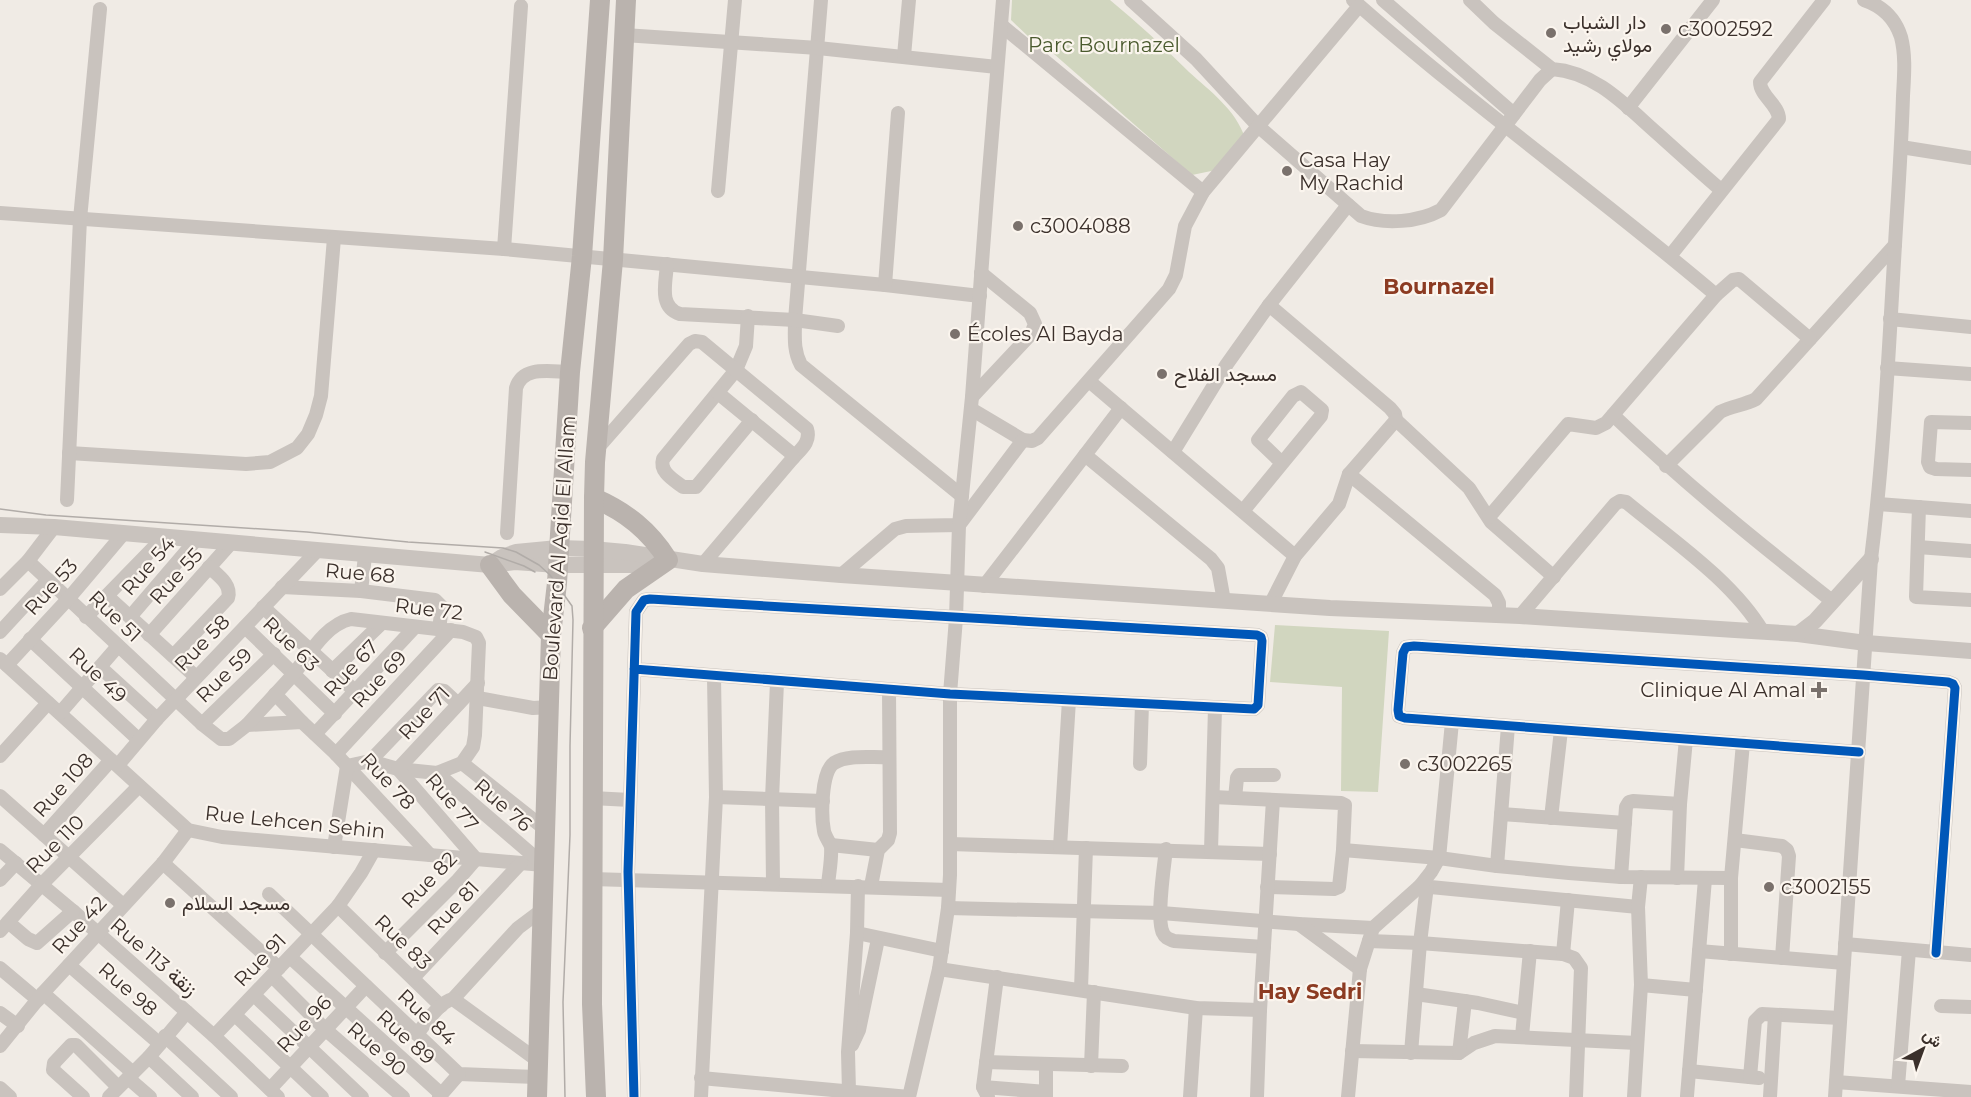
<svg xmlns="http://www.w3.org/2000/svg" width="1971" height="1097" viewBox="0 0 1971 1097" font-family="Montserrat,Vazirmatn,sans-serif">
	<rect width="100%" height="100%" fill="#f0ebe5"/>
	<g fill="#d1d6bf">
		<path d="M 1012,0 L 1110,0 C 1138,23 1164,47 1189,72 C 1210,91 1236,110 1245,138 L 1216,170 L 1192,175 L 1038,40 L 1032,40 L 1011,20 Z"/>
		<polygon points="1275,625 1389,631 1378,792 1341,791 1342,687 1270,682"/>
	</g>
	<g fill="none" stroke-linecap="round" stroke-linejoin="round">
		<g stroke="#c9c3be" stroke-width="14">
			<path d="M 821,0 L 795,320 C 795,336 793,350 801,365 L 962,496"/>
			<path d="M 1131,0 L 1196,59 L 1258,126 L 1361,216 C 1385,225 1419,222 1441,210 L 1540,80 L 1552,69"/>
			<path d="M 1353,0 C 1469,103 1597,194 1716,295"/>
			<polyline points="1383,0 1514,114"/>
			<path d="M 1470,0 L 1494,23 L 1552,69 C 1596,72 1627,107 1658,134 C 1679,153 1700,172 1721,190"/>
			<polyline points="1001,25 1203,192"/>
			<polyline points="624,35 818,48 997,67"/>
			<polyline points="904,56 909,0"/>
			<polyline points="1628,108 1713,0"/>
			<polyline points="1901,147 1971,158"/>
			<polyline points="718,191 735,0"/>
			<polyline points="0,213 504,249 885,285 980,296"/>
			<polyline points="504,249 521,6"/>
			<path d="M 1670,256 L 1779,119 C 1779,105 1760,96 1760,82 L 1824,0"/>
			<path d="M 667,264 C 666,282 658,307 680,314 L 795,320 L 838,326"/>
			<polyline points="885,285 898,113"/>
			<polyline points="1269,305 1390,408 1395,414 1396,420 1349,474 1339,504 1295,556 1271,603"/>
			<path d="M 748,316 L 746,346 L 736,370 L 663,459 C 659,472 674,480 683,487 L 696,487 L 752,420"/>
			<polyline points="1890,319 1971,327"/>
			<polyline points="1887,368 1971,374"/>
			<polyline points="1089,381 1295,556"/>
			<polyline points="972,397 1031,334 1035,324 1030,313 981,273"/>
			<polyline points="1121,408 1085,455 1211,559 1218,568 1224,601"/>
			<polyline points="971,409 1023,440 1032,441 1038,438 1169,289 1176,275 1185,226 1203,192 1359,6"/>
			<path d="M 1613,415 C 1683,482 1756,541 1832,601"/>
			<polyline points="1396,420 1469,488 1491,522 1554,577"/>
			<polyline points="1971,423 1931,422 1928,462 1930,467 1936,469 1971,470"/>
			<path d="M 596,450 L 689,344 L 695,341 L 702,342 L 807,429 C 811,442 801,449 793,458"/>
			<polyline points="1173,452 1227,364 1269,305 1348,205"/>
			<polyline points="69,453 246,464 270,462 297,448 308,434 316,415 321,396 334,238"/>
			<path d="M 1666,466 L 1720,412 C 1732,406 1745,405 1756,399 L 1895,245"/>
			<polyline points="1349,474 1495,595 1499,603 1499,615"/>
			<polyline points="67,500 80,219 100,9"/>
			<polyline points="1878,504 1971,511"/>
			<polyline points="1919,507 1916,597 1971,600"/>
			<polyline points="1243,511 1321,416 1322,410 1301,392 1293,396 1258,440 1282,463"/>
			<polyline points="1489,517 1568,424 1596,428 1606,423 1716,295 1733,280 1739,279 1810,339"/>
			<path d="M 507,533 L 516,388 C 523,365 551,372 570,372"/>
			<polyline points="1918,547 1971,551"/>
			<polyline points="28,561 202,724 221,739 229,739 247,725 302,722 336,754 430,855"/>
			<polyline points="703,564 793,458 791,453 718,393"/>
			<polyline points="841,575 895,529 906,526 959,525 1023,440"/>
			<polyline points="984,586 1085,455"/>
			<polyline points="282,587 361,591 435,600 442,607 439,629"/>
			<polyline points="0,589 28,561 54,527"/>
			<polyline points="361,591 365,556"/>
			<polyline points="107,596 196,677"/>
			<polyline points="263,607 356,692"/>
			<path d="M 1520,616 L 1615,504 L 1620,501 L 1626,502 C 1672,540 1733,581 1763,632"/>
			<polyline points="86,617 164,537"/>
			<polyline points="130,617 196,540"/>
			<polyline points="245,627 335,714"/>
			<polyline points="0,632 48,580"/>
			<polyline points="149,635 231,543"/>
			<polyline points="30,639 138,739"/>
			<path d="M 173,656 L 228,598 C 232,585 219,576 209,567"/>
			<polyline points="0,659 188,830 222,837 544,865"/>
			<polyline points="7,665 69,598 124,533"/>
			<polyline points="100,667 157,719"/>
			<polyline points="634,669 950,694 1254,709 1258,705 1262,641 1261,637 1257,635 650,599 644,600 636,612 628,872 634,1097"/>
			<polyline points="332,671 382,623"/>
			<polyline points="275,694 302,722"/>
			<polyline points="478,698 533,708 550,707"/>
			<polyline points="60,713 118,646"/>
			<polyline points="202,724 274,654"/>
			<path d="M 247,725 C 262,708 277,693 292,676 C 308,657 324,625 351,619 L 463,632 L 476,637 L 479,643 L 475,735 L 473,747 L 462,763 L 437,773 L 398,769 L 370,761 L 347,766 L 334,847"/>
			<polyline points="315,734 415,627"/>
			<polyline points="1859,752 1405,718 1399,716 1398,710 1403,653 1406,647 1414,646 1863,675 1948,682 1953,684 1955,688 1936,953"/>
			<polyline points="336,754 451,630"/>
			<polyline points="0,756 48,703"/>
			<polyline points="370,761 438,690 444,691 458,704"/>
			<polyline points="462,763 545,829"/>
			<polyline points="1140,764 1142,704"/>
			<polyline points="118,765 157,719 317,551"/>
			<polyline points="437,773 544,865"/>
			<polyline points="0,796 123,905"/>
			<polyline points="716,797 823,801"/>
			<polyline points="1213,797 1341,803 1345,805 1343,850 1339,887 1334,889 1267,887"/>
			<polyline points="592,798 630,800"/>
			<polyline points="1235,798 1237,778 1239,775 1274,775"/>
			<polyline points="1501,814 1625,823"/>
			<polyline points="1551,818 1561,730"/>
			<polyline points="44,835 111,760"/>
			<polyline points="1735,840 1782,846 1787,850 1789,856 1782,958"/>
			<polyline points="950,844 1270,854"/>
			<polyline points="831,845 878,850"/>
			<polyline points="1060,847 1069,700"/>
			<path d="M 1166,849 C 1164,867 1156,919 1163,933 C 1165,938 1169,939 1174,941 L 1264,947"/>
			<polyline points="0,850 73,911 214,1036 278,1097"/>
			<polyline points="1343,850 1439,858 1497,866 1569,873 1621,877 1731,878"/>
			<polyline points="1211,851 1215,708"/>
			<polyline points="163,863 279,968"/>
			<polyline points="1497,866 1508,726"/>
			<polyline points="1621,877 1626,807 1629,802 1633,801 1680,804"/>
			<polyline points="1677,878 1680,804 1686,739"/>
			<polyline points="592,879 949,890"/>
			<polyline points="0,880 16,863"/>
			<polyline points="773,883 772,799 777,682"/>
			<path d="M 828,885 C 829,873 832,859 831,847 C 830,842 825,837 824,831 C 821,816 821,772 834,763 C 848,754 873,758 889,757"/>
			<polyline points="858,886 857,933 942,951"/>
			<polyline points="871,886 878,850 888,840 890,833 889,690"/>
			<polyline points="1420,886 1638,907"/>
			<polyline points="269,894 459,1074 537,1077"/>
			<polyline points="338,906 441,1006"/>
			<polyline points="948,908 1161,913 1299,924 1373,928"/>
			<polyline points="8,922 28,939 37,943 73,911"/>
			<polyline points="1299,924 1360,969"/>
			<polyline points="0,931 42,884 139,786"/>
			<polyline points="1369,941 1420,943 1563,954 1574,958 1581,968 1576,1097"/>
			<polyline points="1845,944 1971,955"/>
			<polyline points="1699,951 1844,963"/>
			<polyline points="385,953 457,881 476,859 398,769 478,683"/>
			<polyline points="1563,954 1568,900"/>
			<polyline points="1731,954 1731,878 1743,743"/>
			<polyline points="290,957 441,1094"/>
			<polyline points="69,965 160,1044"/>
			<polyline points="0,968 38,1000"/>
			<polyline points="939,969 1196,1008 1260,1010"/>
			<polyline points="272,976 326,1030 403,1097"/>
			<polyline points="413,978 521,863"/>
			<polyline points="1641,985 1696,990"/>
			<polyline points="1081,989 1086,848"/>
			<polyline points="43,993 133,1073"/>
			<polyline points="1416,994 1478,1003 1524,1013"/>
			<polyline points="254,995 362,1097"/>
			<polyline points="453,999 518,928 542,910"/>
			<polyline points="1941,1006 1971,1007"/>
			<polyline points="0,1013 18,1026"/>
			<polyline points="235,1015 322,1097"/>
			<path d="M 417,1034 C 426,1023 439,1002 453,999 L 537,1060"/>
			<polyline points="165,1036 231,1097"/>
			<polyline points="214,1036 338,906 361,873 374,850"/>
			<polyline points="1522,1036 1530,951"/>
			<polyline points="852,1045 859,1030 878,939"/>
			<polyline points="0,1046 43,993 163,863 188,830"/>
			<polyline points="1352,1051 1459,1053 1474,1043 1495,1036 1637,1043"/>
			<polyline points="1411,1053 1420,943 1427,886"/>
			<polyline points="1459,1053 1465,1001"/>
			<polyline points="149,1057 192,1097"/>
			<polyline points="986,1062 1122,1066"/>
			<polyline points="1091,1066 1094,992"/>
			<polyline points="1689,1071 1759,1078"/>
			<polyline points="1750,1077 1755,1021 1762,1014 1840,1018"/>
			<polyline points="128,1078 150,1097"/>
			<polyline points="701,1078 909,1097 939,969 948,908 950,875 950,694 956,618 959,525 972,397 987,196 1003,0"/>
			<polyline points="1836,1082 1971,1092"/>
			<polyline points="1898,1086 1909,950"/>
			<polyline points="983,1087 1046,1092"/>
			<polyline points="0,1088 10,1097"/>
			<polyline points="270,1089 366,986"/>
			<polyline points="849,1092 848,1052 857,933"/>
			<polyline points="1687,1096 1705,879"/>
			<polyline points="83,1097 53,1070 54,1063 71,1045 76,1045 118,1087"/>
			<polyline points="109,1097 149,1057 187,1012"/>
			<polyline points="439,1097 459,1074"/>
			<polyline points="701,1097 716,797 714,677"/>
			<polyline points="988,1097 983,1087 997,977"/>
			<polyline points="1046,1097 1046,1064"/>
			<polyline points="1190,1097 1196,1008"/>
			<polyline points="1257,1097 1260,1010 1273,800"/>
			<polyline points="1348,1097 1360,969 1373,928 1420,886 1431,872 1439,858 1452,722"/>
			<polyline points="1634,1097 1641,985 1638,907 1641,877"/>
			<polyline points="1770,1097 1775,1015"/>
			<path d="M 1835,1097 L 1871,559 C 1886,439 1890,317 1898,196 C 1900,163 1902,129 1903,96 C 1904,77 1906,56 1901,37 C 1895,18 1882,6 1864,0"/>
		</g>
		<g stroke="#c9c3be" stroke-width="16">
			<polyline points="0,525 54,527 490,565 515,562 557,565 646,565 660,563"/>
			<polyline points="490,565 502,557 516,552 558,548 592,549 625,552 703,564 841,575 1330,608 1520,616 1735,630 1798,634 1866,643 1971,651"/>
			<polyline points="1798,634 1815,621 1871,559"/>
		</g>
		<g stroke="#bab3ae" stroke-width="20">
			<polyline points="490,565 512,595 551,635"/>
			<path d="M 592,628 L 626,589 L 668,560 C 649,530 626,512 594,498"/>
			<polyline points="537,1097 551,635 557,583 570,372 582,256 600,0"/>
			<polyline points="596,1097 592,1004 594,498 595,462 613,260 626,0"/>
		</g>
		<g stroke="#b1aca8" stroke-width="1.5">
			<polyline points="0,509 46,515 307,532 408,542 503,548 516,552 539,565 550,575 572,606 573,620 570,746 570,835 563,1002 565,1097"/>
			<polyline points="485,552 524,566 535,572"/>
		</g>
		<defs>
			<g id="cycleway">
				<polyline points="634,669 950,694 1254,709 1258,705 1262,641 1261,637 1257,635 650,599 644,600 636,612 628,872 634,1097"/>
				<polyline points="1859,752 1405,718 1399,716 1398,710 1403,653 1406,647 1414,646 1863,675 1948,682 1953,684 1955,688 1936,953"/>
			</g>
		</defs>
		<use href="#cycleway" stroke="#fbf5ee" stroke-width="13"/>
		<use href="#cycleway" stroke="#0057b8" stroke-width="9"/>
	</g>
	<g fill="#7a716c" stroke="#fbf5ee" stroke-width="2">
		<circle cx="1666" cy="29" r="6"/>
		<circle cx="1551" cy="33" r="6"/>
		<circle cx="1287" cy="171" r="6"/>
		<circle cx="1018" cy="226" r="6"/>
		<circle cx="955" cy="334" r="6"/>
		<circle cx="1162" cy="374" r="6"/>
		<path d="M1816 681h6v6h6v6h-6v6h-6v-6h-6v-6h6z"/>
		<circle cx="1405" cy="764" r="6"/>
		<circle cx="1769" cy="887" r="6"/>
		<circle cx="170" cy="903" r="6"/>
	</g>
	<g text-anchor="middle" stroke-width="4.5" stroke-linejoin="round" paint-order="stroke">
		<g font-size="20" fill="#3b302b" stroke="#fbf5ee" text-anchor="start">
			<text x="1563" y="29">دار الشباب<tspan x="1563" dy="23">مولاي رشيد</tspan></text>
			<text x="1678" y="36">c3002592</text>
			<text x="1299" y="167">Casa Hay<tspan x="1299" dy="23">My Rachid</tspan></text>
			<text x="1030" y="233">c3004088</text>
			<text x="967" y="341">Écoles Al Bayda</text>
			<text x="1174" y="381">مسجد الفلاح</text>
			<text x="1806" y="697" text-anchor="end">Clinique Al Amal</text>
			<text x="1417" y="771">c3002265</text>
			<text x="1781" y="894">c3002155</text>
			<text x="182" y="910">مسجد السلام</text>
		</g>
		<g font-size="20" fill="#4a5a2e" stroke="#fbf5ee">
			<text x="1104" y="52">Parc Bournazel</text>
		</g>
		<g font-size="20" fill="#3b302b" stroke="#fbf5ee">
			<text transform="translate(559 548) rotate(-86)" y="7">Boulevard Al Aqid El Allam</text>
			<text transform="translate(148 566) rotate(-49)" y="7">Rue 54</text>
			<text transform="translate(360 573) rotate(5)" y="7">Rue 68</text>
			<text transform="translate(176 576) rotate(-48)" y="7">Rue 55</text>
			<text transform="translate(51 587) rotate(-48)" y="7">Rue 53</text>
			<text transform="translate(429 609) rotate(7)" y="7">Rue 72</text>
			<text transform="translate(115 616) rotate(44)" y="7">Rue 51</text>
			<text transform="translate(202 643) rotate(-46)" y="7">Rue 58</text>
			<text transform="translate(291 644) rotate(44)" y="7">Rue 63</text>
			<text transform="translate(351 668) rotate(-47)" y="7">Rue 67</text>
			<text transform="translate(98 675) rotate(43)" y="7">Rue 49</text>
			<text transform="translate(224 675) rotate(-44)" y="7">Rue 59</text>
			<text transform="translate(379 679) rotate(-47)" y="7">Rue 69</text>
			<text transform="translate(424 713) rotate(-47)" y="7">Rue 71</text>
			<text transform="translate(388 781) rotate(47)" y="7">Rue 78</text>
			<text transform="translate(63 785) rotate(-48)" y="7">Rue 108</text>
			<text transform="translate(452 802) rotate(49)" y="7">Rue 77</text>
			<text transform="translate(503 805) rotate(41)" y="7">Rue 76</text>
			<text transform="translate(295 822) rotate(6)" y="7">Rue Lehcen Sehin</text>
			<text transform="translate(55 844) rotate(-45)" y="7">Rue 110</text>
			<text transform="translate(429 880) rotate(-46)" y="7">Rue 82</text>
			<text transform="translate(453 908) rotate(-47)" y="7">Rue 81</text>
			<text transform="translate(79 925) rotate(-48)" y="7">Rue 42</text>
			<text transform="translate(403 942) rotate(44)" y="7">Rue 83</text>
			<text transform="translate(154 957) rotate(41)" y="7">Rue 113 زنقة</text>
			<text transform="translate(260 960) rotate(-46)" y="7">Rue 91</text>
			<text transform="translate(128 989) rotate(41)" y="7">Rue 98</text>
			<text transform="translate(427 1017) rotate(43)" y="7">Rue 84</text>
			<text transform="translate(304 1024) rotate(-47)" y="7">Rue 96</text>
			<text transform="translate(406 1037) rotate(42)" y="7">Rue 89</text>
			<text transform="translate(377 1049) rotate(41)" y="7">Rue 90</text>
		</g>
		<g font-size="21" font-weight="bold" fill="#8c3b22" stroke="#fbf5ee">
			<text x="1439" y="294">Bournazel</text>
			<text x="1310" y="999">Hay Sedri</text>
		</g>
	</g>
	<g transform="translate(1923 1049) rotate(41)" stroke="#fbf5ee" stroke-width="4.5" paint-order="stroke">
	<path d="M0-4.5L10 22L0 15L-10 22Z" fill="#3b302b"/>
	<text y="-9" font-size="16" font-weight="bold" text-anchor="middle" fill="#3b302b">ش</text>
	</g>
</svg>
